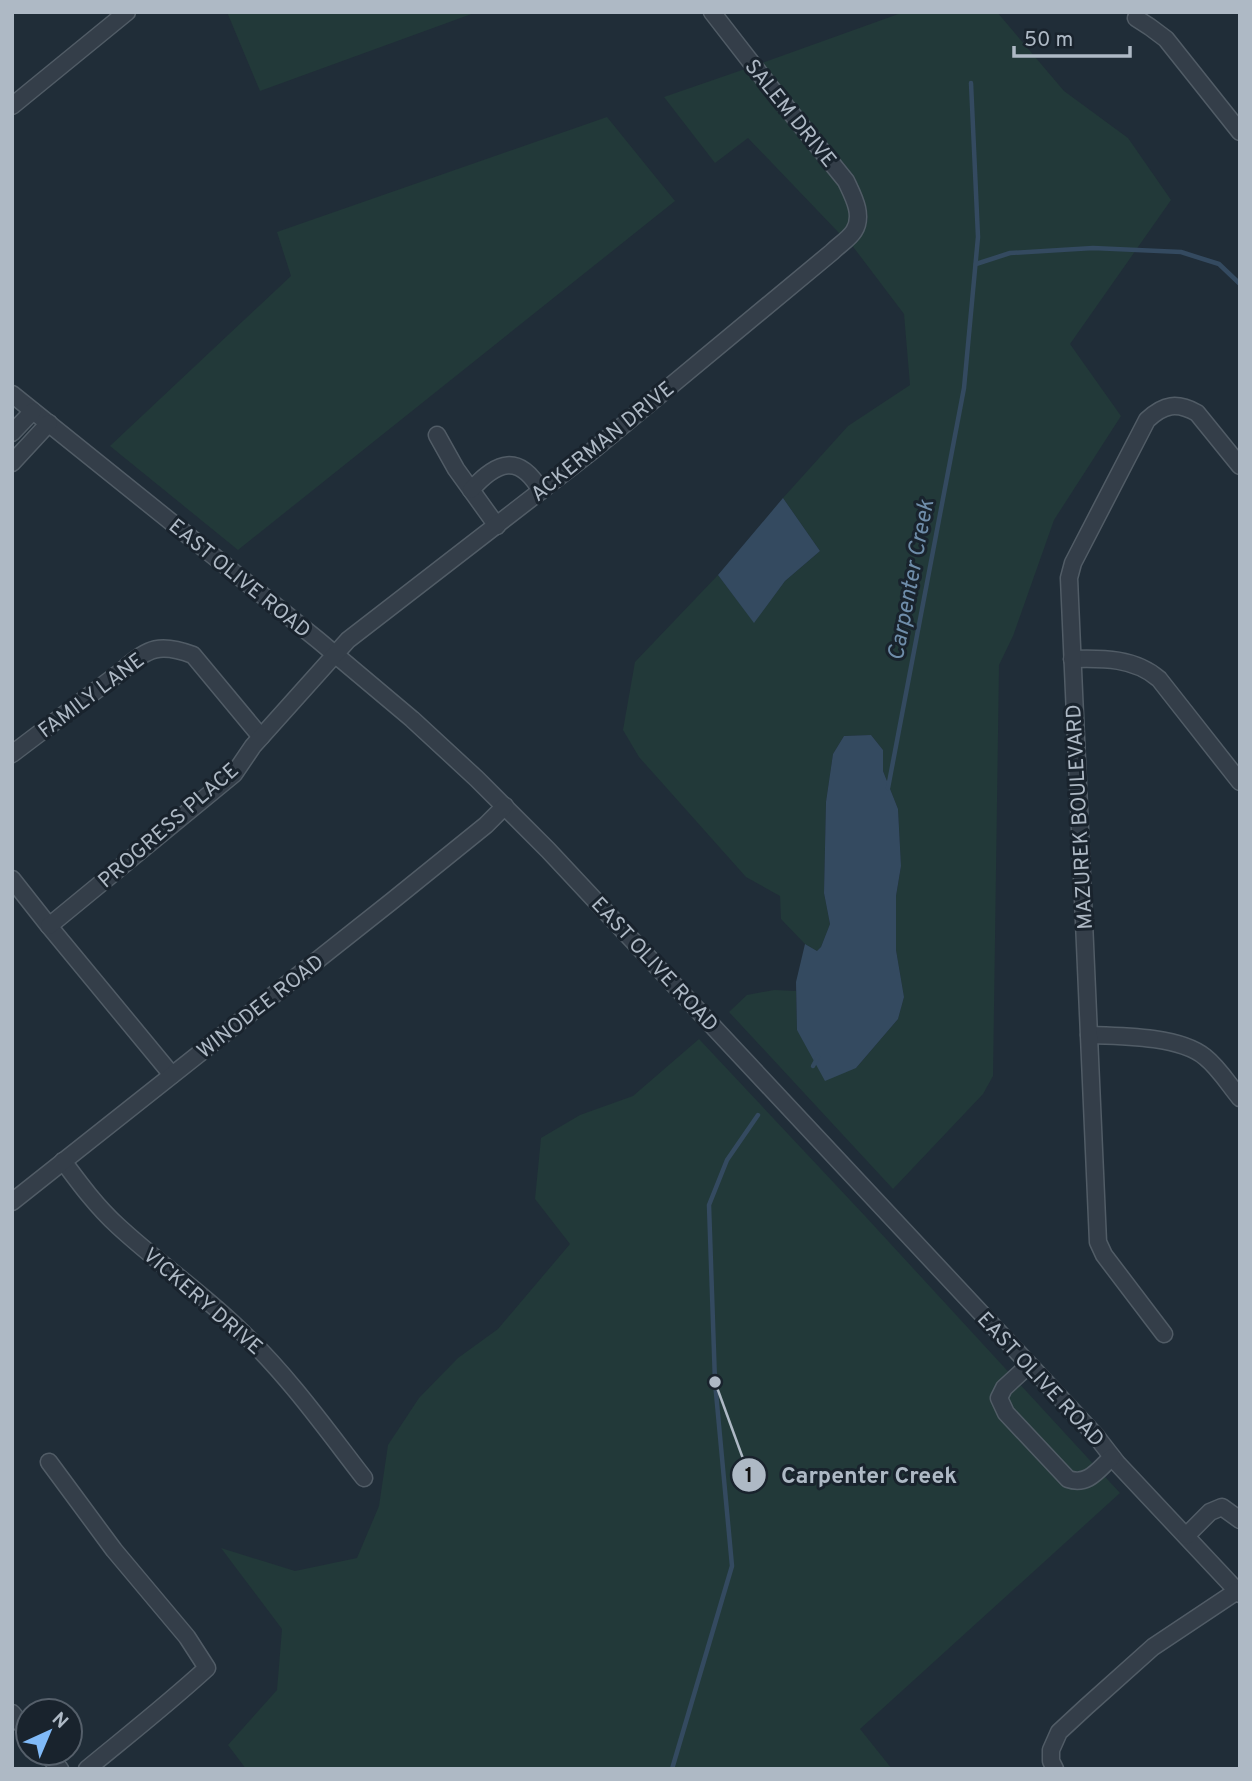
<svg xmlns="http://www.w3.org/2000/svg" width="1252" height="1781" viewBox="0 0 1252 1781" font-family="Overpass,sans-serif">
	<rect width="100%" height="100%" fill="#202d38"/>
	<g fill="#223939">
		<polygon points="227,12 477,12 260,91"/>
		<path d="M 904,12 L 997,12 L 1064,91 L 1128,138 L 1171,200 L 1070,344 L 1121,416 L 1054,520 L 1013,636 L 999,665 L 993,1076 L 983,1094 L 893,1189 L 729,1012 L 747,995 L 774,990 L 796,991 L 797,1030 L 856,1068 L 898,1019 L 904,997 L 896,950 L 896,896 L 901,866 L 898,809 L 883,771 L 883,750 L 871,735 L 844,736 L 833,754 L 826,802 L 824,893 L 830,924 L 821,947 L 817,951 L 805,944 L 781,919 L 780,896 L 746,877 L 639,757 L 623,730 L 635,662 L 718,575 L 754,622 L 785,581 L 820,551 L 783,498 L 848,426 L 910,385 L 904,314 L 851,244 C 856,239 863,232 866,226 C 872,213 860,189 854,176 L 762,63 Z"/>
		<path d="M 745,69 L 839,186 C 848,204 857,218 840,234 L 748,138 L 715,163 L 664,97 Z"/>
		<polygon points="607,117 675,201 238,550 110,446 291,276 277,232"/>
		<polygon points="699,1039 865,1216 1120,1493 860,1729 892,1769 246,1769 228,1745 277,1690 282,1629 221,1548 295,1571 357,1558 379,1506 388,1445 419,1398 458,1358 498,1329 570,1244 535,1199 541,1138 580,1115 633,1096"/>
	</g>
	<g fill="#344a60">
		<polygon points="783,498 820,551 785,581 754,623 718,575"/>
		<polygon points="871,735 883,750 883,771 898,809 901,866 896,896 896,950 904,997 898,1019 856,1068 825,1081 797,1030 796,982 805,944 817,951 821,947 830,924 824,893 826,802 833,754 844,736"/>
	</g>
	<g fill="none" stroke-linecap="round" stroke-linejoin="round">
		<g stroke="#344a60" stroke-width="4.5">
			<polyline points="976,264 1010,253 1093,248 1181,252 1219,264 1240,284"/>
			<polyline points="888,788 964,388 978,237 971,83"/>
			<polyline points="813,1066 818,1057"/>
			<polyline points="672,1769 732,1566 715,1382 709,1205 727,1160 758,1115"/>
		</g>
		<defs>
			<g id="minor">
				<polyline points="1136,18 1150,27 1166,39 1240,132"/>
				<polyline points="12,106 127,12"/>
				<polyline points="12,394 318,640 412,719 477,779 548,850 1096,1436 1117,1463 1240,1594"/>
				<polyline points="12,433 33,411"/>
				<polyline points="437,435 456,469 497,526"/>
				<polyline points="12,463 49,423"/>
				<path d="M 471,490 C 497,461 519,453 541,491"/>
				<path d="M 1072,659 C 1103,658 1135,658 1159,679 L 1240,782"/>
				<path d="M 12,754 L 123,670 C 148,647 161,643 193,655 L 261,737"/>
				<polyline points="12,879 49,926 172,1075"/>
				<path d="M 49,926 L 234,774 L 253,746 L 348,640 L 591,452 L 832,252 C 839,245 849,239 854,231 C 864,215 853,196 846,181 L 771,88 L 712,12"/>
				<path d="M 1089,1035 C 1121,1036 1180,1036 1205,1057 C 1219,1068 1229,1085 1240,1098"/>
				<path d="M 63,1161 C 80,1184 97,1207 118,1226 C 159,1264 205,1295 244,1334 C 289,1377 326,1429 364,1478"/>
				<polyline points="12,1202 392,901 486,825 505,806"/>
				<path d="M 1164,1334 L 1104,1255 L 1098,1242 L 1069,578 L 1073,563 L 1147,420 C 1164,404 1177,402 1197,413 L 1240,466"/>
				<path d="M 1029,1365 L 1004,1388 L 999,1398 L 1006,1413 L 1068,1479 C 1088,1486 1098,1470 1112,1457"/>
				<path d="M 49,1462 L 114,1550 L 187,1637 L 207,1668 C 169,1703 127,1736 87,1769"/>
				<polyline points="1186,1536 1210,1512 1222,1507 1240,1520"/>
				<polyline points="12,1713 28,1732"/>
				<polyline points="46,1753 60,1769"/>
				<polyline points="1055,1769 1051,1761 1051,1750 1059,1732 1086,1707 1153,1647 1237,1591"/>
			</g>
		</defs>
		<use href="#minor" stroke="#515c66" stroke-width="19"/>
		<use href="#minor" stroke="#343e49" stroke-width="16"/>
	</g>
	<g text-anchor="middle" stroke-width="6" stroke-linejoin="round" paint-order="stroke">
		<g font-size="21" fill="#aeb9c5" stroke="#19232d">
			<text transform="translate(791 113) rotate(51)" y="7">SALEM DRIVE</text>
			<text transform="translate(602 441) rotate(-39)" y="7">ACKERMAN DRIVE</text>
			<text transform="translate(240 578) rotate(39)" y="7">EAST OLIVE ROAD</text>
			<text transform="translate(91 695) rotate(-37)" y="7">FAMILY LANE</text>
			<text transform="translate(1079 817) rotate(-93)" y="7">MAZUREK BOULEVARD</text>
			<text transform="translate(168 825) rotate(-41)" y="7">PROGRESS PLACE</text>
			<text transform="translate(655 964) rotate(47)" y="7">EAST OLIVE ROAD</text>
			<text transform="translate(260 1006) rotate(-38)" y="7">WINODEE ROAD</text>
			<text transform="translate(203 1301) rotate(41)" y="7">VICKERY DRIVE</text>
			<text transform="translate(1041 1379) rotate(47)" y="7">EAST OLIVE ROAD</text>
		</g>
		<g font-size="23" font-style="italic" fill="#6f8daa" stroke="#19232d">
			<text transform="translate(910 580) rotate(-79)" y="8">Carpenter Creek</text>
		</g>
	</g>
	<path fill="none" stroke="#aeb9c5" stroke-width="2.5" d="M715 1382L749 1475"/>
	<g fill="#aeb9c5" stroke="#19232d" stroke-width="2.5">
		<circle cx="715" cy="1382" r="7"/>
		<circle cx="749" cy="1475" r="18"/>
	</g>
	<g font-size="21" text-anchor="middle" font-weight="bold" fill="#111">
		<text x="749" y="1482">1</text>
	</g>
	<g font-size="23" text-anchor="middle" font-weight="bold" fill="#aeb9c5" stroke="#19232d" stroke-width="6" stroke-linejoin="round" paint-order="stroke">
		<text x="869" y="1483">Carpenter Creek</text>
	</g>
	<rect width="1252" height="1781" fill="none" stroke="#aeb9c5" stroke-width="28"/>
	<g transform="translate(49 1732) rotate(44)"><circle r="33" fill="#19232d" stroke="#555f6a" stroke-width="2"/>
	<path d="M0-5L12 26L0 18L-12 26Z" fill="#80baf8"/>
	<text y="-10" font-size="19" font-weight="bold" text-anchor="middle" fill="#aeb9c5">N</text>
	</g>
	<path d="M1014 46v10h116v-10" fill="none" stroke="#aeb9c5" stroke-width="3.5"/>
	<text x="1024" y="46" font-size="21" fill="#aeb9c5" stroke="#19232d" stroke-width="5" paint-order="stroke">50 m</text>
</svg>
